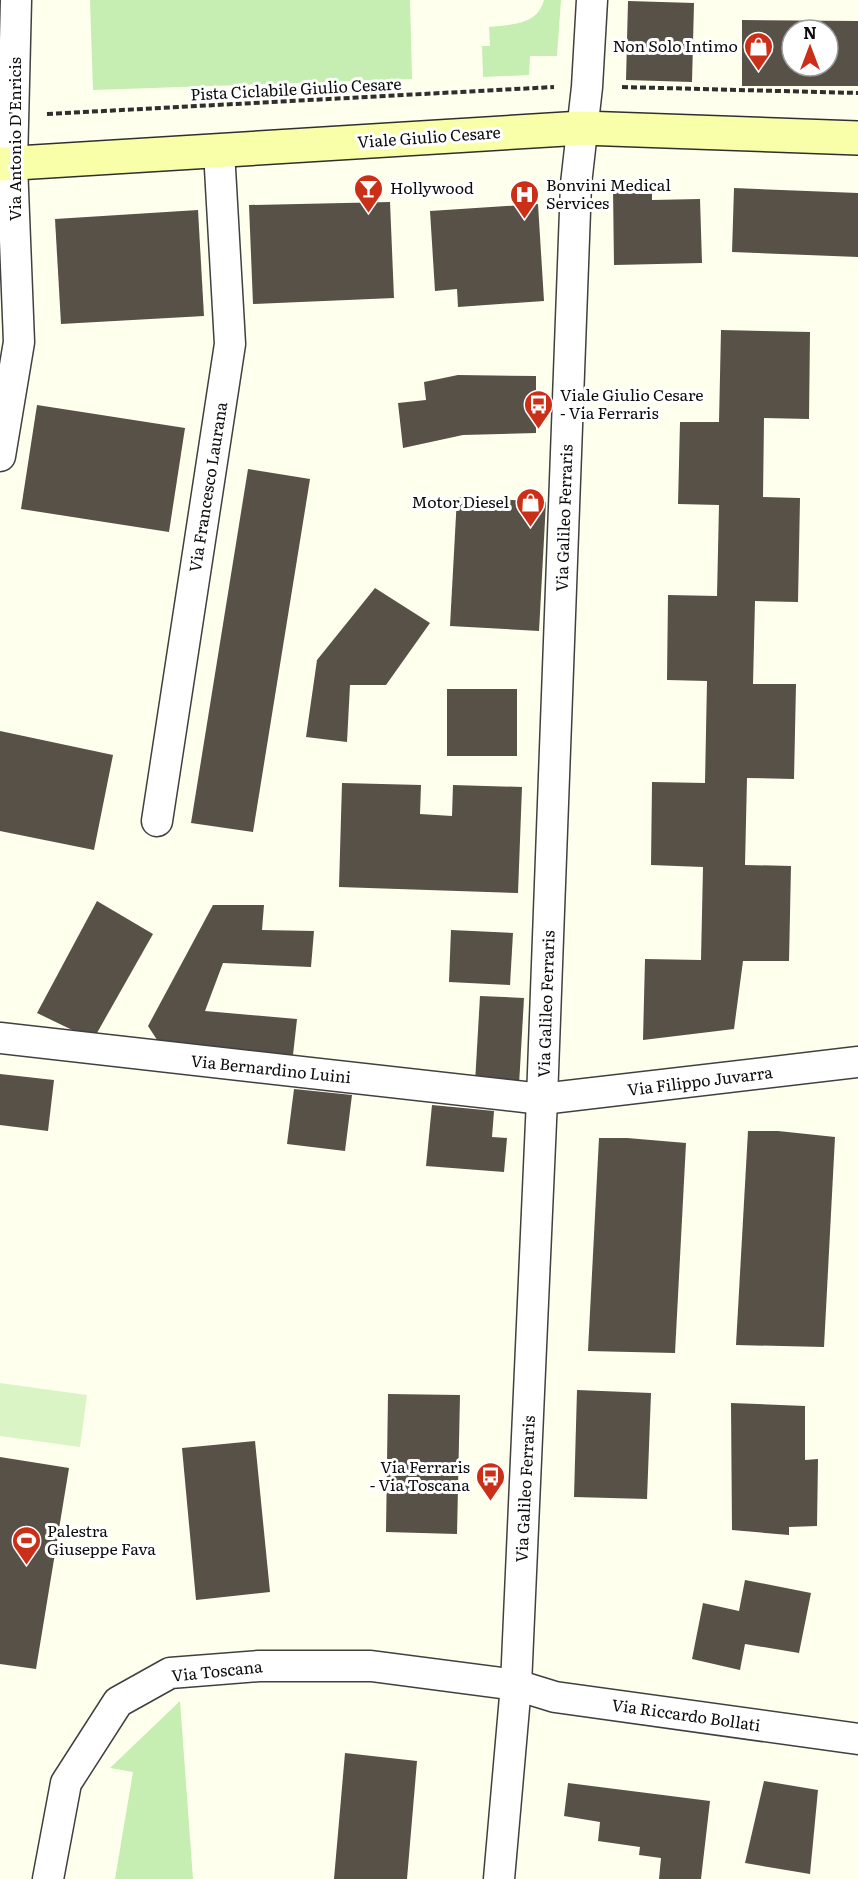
<svg xmlns="http://www.w3.org/2000/svg" width="858" height="1879" viewBox="0 0 858 1879" font-family="Literata,serif">
	<rect width="100%" height="100%" fill="#ffffed"/>
	<g fill="#c6eeb2">
		<polygon points="90,0 410,0 412,79 93,90"/>
		<path d="M 544,0 L 561,0 L 557,56 L 530,56 L 529,75 L 483,77 L 482,46 L 490,46 L 489,27 C 511,24 537,26 544,0 Z"/>
		<polygon points="180,1701 193,1879 115,1879 133,1772 110,1768"/>
	</g>
	<polygon fill="#dbf4c5" points="0,1383 87,1395 80,1447 0,1436"/>
	<g fill="#575148" fill-rule="evenodd">
		<polygon points="628,1 694,3 692,82 626,80"/>
		<path d="M 742,20 L 858,21 L 858,86 L 742,86 ZM 792,30 L 828,30 L 828,66 L 792,66 Z"/>
		<polygon points="652,188 652,200 700,199 702,263 614,265 613,189"/>
		<polygon points="734,188 858,193 858,257 732,252"/>
		<polygon points="390,202 394,298 253,304 249,205"/>
		<polygon points="538,204 544,301 458,307 457,289 435,291 430,211"/>
		<polygon points="198,210 204,316 61,324 55,219"/>
		<polygon points="721,330 810,332 809,419 764,418 763,497 800,498 798,602 755,601 753,684 796,684 794,779 747,778 745,865 791,866 789,961 743,961 734,1029 643,1040 645,959 701,960 703,867 651,865 652,782 705,783 707,681 667,680 668,595 717,596 719,505 678,504 680,422 719,422"/>
		<polygon points="458,375 536,376 536,433 463,435 403,448 398,403 426,400 424,382"/>
		<polygon points="37,405 185,428 169,532 21,509"/>
		<polygon points="248,469 310,479 253,832 191,823"/>
		<polygon points="457,497 546,502 539,631 450,626"/>
		<polygon points="375,588 430,623 386,685 350,685 347,742 306,737 317,660"/>
		<rect x="447" y="689" width="70" height="67"/>
		<polygon points="0,731 113,755 94,850 0,831"/>
		<polygon points="342,783 421,785 420,814 452,816 453,785 522,787 518,893 339,887"/>
		<polygon points="97,901 153,934 93,1040 37,1013"/>
		<polygon points="213,905 264,905 262,930 314,931 311,967 223,963 205,1011 297,1019 292,1064 163,1049 148,1026"/>
		<polygon points="451,930 513,933 510,985 449,982"/>
		<polygon points="480,996 524,998 519,1085 475,1083"/>
		<polygon points="0,1074 54,1080 48,1131 0,1125"/>
		<polygon points="294,1089 352,1095 345,1151 287,1144"/>
		<polygon points="432,1105 494,1111 492,1137 507,1138 504,1172 426,1166"/>
		<polygon points="748,1131 778,1131 835,1137 824,1347 736,1345"/>
		<polygon points="599,1138 627,1138 686,1143 675,1353 588,1351"/>
		<polygon points="577,1390 651,1393 647,1499 574,1497"/>
		<polygon points="388,1394 460,1395 457,1534 386,1532"/>
		<polygon points="731,1403 805,1406 805,1460 818,1459 817,1526 789,1527 789,1535 732,1530"/>
		<polygon points="255,1441 270,1592 196,1600 182,1448"/>
		<polygon points="0,1457 69,1468 36,1669 0,1664"/>
		<polygon points="745,1580 811,1593 799,1653 745,1644 740,1670 692,1659 703,1603 739,1611"/>
		<polygon points="345,1753 417,1761 407,1879 334,1879"/>
		<polygon points="764,1781 818,1790 810,1874 745,1863"/>
		<polygon points="568,1783 710,1801 701,1879 659,1879 661,1858 639,1855 640,1847 598,1841 600,1822 564,1816"/>
	</g>
	<g fill="none" stroke-linecap="round" stroke-linejoin="round">
		<defs>
			<g id="street">
				<polyline points="0,456 19,342 12,164 16,0"/>
				<polyline points="157,821 230,344 219,151"/>
				<polyline points="0,1038 542,1099 858,1062"/>
				<polyline points="48,1879 66,1783 118,1702 170,1673 259,1666 371,1666 516,1685 555,1697 858,1739"/>
				<polyline points="499,1879 516,1685 542,1099 576,184 587,87 592,0"/>
			</g>
			<polyline id="secondary" points="0,164 582,128 858,138"/>
		</defs>
		<use href="#street" stroke="#404040" stroke-width="33"/>
		<use href="#secondary" stroke="#2f2f2f" stroke-width="36"/>
		<g stroke="#2f2f2f" stroke-width="4" stroke-dasharray="6 3" stroke-linecap="butt">
			<polyline points="622,87 858,93"/>
			<polyline points="47,114 554,87"/>
		</g>
		<use href="#street" stroke="#fff" stroke-width="30"/>
		<use href="#secondary" stroke="#f9ffa8" stroke-width="33"/>
	</g>
	<defs>
		<symbol id="shop-pin" viewBox="-11 -11 22 30"><path d="M0 17L-7.5 6A9.5 9.5 0 1 1 7.5 6Z" fill="#cb2f17" stroke="#fff"/><path d="M-5-2.5h2.3a2.7 3.5 0 0 1 5.4 0H5L5.5 6h-11ZM-1.5-2.5h3a1.5 2.3 0 0 0-3 0Z" fill="#fff"/></symbol>
		<symbol id="bar-pin" viewBox="-11 -11 22 30"><path d="M0 17L-7.5 6A9.5 9.5 0 1 1 7.5 6Z" fill="#cb2f17" stroke="#fff"/><path d="M-6-5H6L.8 .8V4.5H3.5V6h-7V4.5H-.8V.8Z" fill="#fff"/></symbol>
		<symbol id="hospital-pin" viewBox="-11 -11 22 30"><path d="M0 17L-7.5 6A9.5 9.5 0 1 1 7.5 6Z" fill="#cb2f17" stroke="#fff"/><path d="M-5-5h3v3.5h4V-5h3V5h-3V1.5h-4V5h-3Z" fill="#fff"/></symbol>
		<symbol id="bus-pin" viewBox="-11 -11 22 30"><path d="M0 17L-7.5 6A9.5 9.5 0 1 1 7.5 6Z" fill="#cb2f17" stroke="#fff"/><path d="M-5-6H5V4H4V6H2V4H-2V6H-4V4H-5ZM-3.5-4V0h7V-4ZM-3.5 1.2v1.5H-2V1.2ZM2 1.2v1.5H3.5V1.2Z" fill="#fff"/></symbol>
		<symbol id="stadium-pin" viewBox="-11 -11 22 30"><path d="M0 17L-7.5 6A9.5 9.5 0 1 1 7.5 6Z" fill="#cb2f17" stroke="#fff"/><path d="M0-5a6.5 5 0 1 0 0 10a6.5 5 0 1 0 0-10ZM-3.5-1.8h7v3.6h-7Z" fill="#fff"/></symbol>
	</defs>
	<g fill-rule="evenodd">
		<use href="#shop-pin" x="742" y="30" width="33" height="45"/>
		<use href="#bar-pin" x="352" y="172" width="33" height="45"/>
		<use href="#hospital-pin" x="508" y="178" width="33" height="45"/>
		<use href="#bus-pin" x="522" y="388" width="33" height="45"/>
		<use href="#shop-pin" x="514" y="486" width="33" height="45"/>
		<use href="#bus-pin" x="474" y="1460" width="33" height="45"/>
		<use href="#stadium-pin" x="10" y="1524" width="33" height="45"/>
	</g>
	<g text-anchor="middle" stroke-width="6" stroke-linejoin="round" paint-order="stroke">
		<g font-size="16" fill="#0d0d0d" stroke="#fff" text-anchor="start">
			<text x="738" y="52" text-anchor="end">Non Solo Intimo</text>
			<text x="546" y="191">Bonvini Medical<tspan x="546" dy="18">Services</tspan></text>
			<text x="390" y="194">Hollywood</text>
			<text x="560" y="401">Viale Giulio Cesare<tspan x="560" dy="18">- Via Ferraris</tspan></text>
			<text x="509" y="508" text-anchor="end">Motor Diesel</text>
			<text x="470" y="1473" text-anchor="end">Via Ferraris<tspan x="470" dy="18">- Via Toscana</tspan></text>
			<text x="47" y="1537">Palestra<tspan x="47" dy="18">Giuseppe Fava</tspan></text>
		</g>
		<g font-size="16" fill="#0d0d0d" stroke="#fff">
			<text transform="translate(296 89) rotate(-3)" y="6">Pista Ciclabile Giulio Cesare</text>
			<text transform="translate(429 137) rotate(-4)" y="6">Viale Giulio Cesare</text>
			<text transform="translate(15 139) rotate(-90)" y="6">Via Antonio D'Enricis</text>
			<text transform="translate(208 487) rotate(-81)" y="6">Via Francesco Laurana</text>
			<text transform="translate(564 518) rotate(-88)" y="6">Via Galileo Ferraris</text>
			<text transform="translate(546 1004) rotate(-88)" y="6">Via Galileo Ferraris</text>
			<text transform="translate(271 1069) rotate(6)" y="6">Via Bernardino Luini</text>
			<text transform="translate(700 1081) rotate(-7)" y="6">Via Filippo Juvarra</text>
			<text transform="translate(525 1489) rotate(-87)" y="6">Via Galileo Ferraris</text>
			<text transform="translate(217 1671) rotate(-6)" y="6">Via Toscana</text>
			<text transform="translate(686 1715) rotate(8)" y="6">Via Riccardo Bollati</text>
		</g>
	</g>
	<g transform="translate(810 48)"><circle r="28" fill="#ffffff" stroke="#9e9e9e" stroke-width="1.5"/>
	<path d="M0-4.5L10 22L0 15L-10 22Z" fill="#cb2f17"/>
	<text y="-9" font-size="16" font-weight="bold" text-anchor="middle" fill="#0d0d0d">N</text>
	</g>
</svg>
